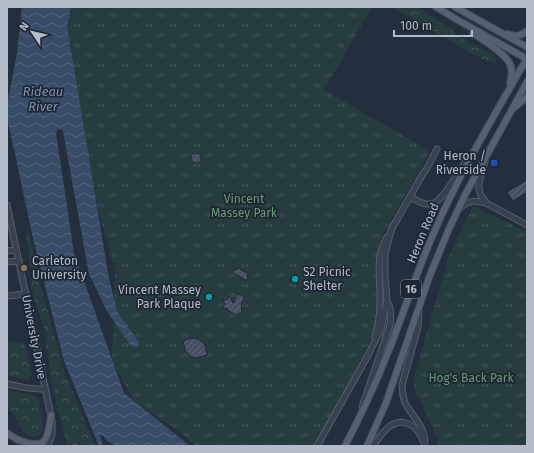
<svg xmlns="http://www.w3.org/2000/svg" width="534" height="453" viewBox="0 0 534 453" font-family="'Fira Sans',sans-serif">
	<defs>
		<pattern id="forest-crowns" width="20" height="18" patternUnits="userSpaceOnUse"><rect width="20" height="18" fill="#263c3f"/><path d="M2 6a3 3 0 1 1 6 0M12 15a3 3 0 1 1 6 0" fill="none" stroke="#435659"/></pattern>
		<pattern id="park-tufts" width="24" height="20" patternUnits="userSpaceOnUse"><rect width="24" height="20" fill="#263c3f"/><path d="M3 7l-1-3M5 7V3M7 7l1-3M15 17l-1-3M17 17v-4M19 17l1-3" fill="none" stroke="#435659"/></pattern>
		<pattern id="water-waves" width="16" height="10" patternUnits="userSpaceOnUse"><rect width="16" height="10" fill="#394c67"/><path d="M0 5q4-4 8 0t8 0" fill="none" stroke="#53647b"/></pattern>
		<pattern id="building-hatch" width="6" height="6" patternUnits="userSpaceOnUse"><rect width="6" height="6" fill="#455162"/><path d="M-1 1l2-2M0 6l6-6M5 7l2-2" fill="none" stroke="#5d6877"/></pattern>
	</defs>
	<rect width="100%" height="100%" fill="#242f3e"/>
	<g fill="url(#forest-crowns)">
		<polygon points="392,7 417,7 452,29 456,34 472,44 491,53 496,58 497,61 494,63 482,59"/>
		<polygon points="27,230 29,231 38,277 62,362 62,365 95,446 68,446 64,434 63,426 58,411 53,387 51,381 48,355 46,350 45,330 33,295 31,284 32,276 26,232"/>
		<polygon points="10,341 15,342 22,343 25,345 31,372 32,375 28,380 21,379 7,375 7,342"/>
		<path d="M 7,390 C 16,394 36,392 39,401 C 41,406 41,412 42,417 C 43,424 44,430 40,436 C 22,439 23,430 15,417 C 13,414 8,409 7,407 C 6,404 7,394 7,390 Z"/>
	</g>
	<g fill="url(#park-tufts)">
		<polygon points="71,7 372,7 324,90 430,151 382,236 378,252 375,269 377,309 373,332 366,350 314,446 196,446 180,432 134,401 112,361 115,273 93,187 67,26"/>
		<polygon points="473,206 527,232 527,446 436,446 438,440 422,404 415,393 413,380 449,256"/>
	</g>
	<polygon fill="url(#water-waves)" points="22,7 71,7 67,26 108,273 117,312 139,342 139,345 136,348 130,345 107,311 89,274 63,131 60,129 58,129 56,133 74,253 124,393 190,446 116,446 106,440 103,436 100,435 103,446 99,446 64,361 33,238 8,122 7,105 17,53"/>
	<g fill="url(#building-hatch)" stroke="#1f2835">
		<circle cx="196" cy="158" r="5"/>
		<polygon points="527,180 527,192 513,201 507,192"/>
		<polygon points="237,268 239,268 241,270 243,270 244,272 247,272 248,274 247,276 248,278 247,280 244,280 243,278 241,278 240,276 237,276 236,274 234,274 232,272 234,270 236,270"/>
		<polygon points="238,294 245,297 241,304 242,307 241,309 242,311 241,313 239,313 238,315 235,315 234,313 232,313 230,311 228,311 227,308 222,309 225,304 222,300 227,300 229,296 233,303"/>
		<polygon points="192,338 197,339 201,341 205,345 207,355 197,358 192,357 188,354 185,350 183,341"/>
	</g>
	<g fill="none" stroke-linecap="round" stroke-linejoin="round">
		<defs>
			<g id="minor">
				<path d="M 485,162 C 481,176 473,190 486,202"/>
				<path d="M 410,197 C 417,201 425,206 434,203 C 442,201 460,170 466,161"/>
				<polyline points="7,205 52,421 52,434 48,446"/>
				<path d="M 460,208 C 470,200 474,200 486,203 L 527,225"/>
				<polyline points="391,230 424,172 426,170 437,149"/>
				<polyline points="7,251 16,250"/>
				<polyline points="7,262 19,261"/>
				<polyline points="7,296 26,294"/>
				<path d="M 419,311 L 418,327 L 402,385 C 402,391 403,397 405,403 C 412,416 429,431 424,446"/>
				<path d="M 375,337 C 378,326 380,315 380,304 C 381,279 374,261 387,237"/>
				<path d="M 7,384 C 19,386 32,390 45,389"/>
				<path d="M 362,407 L 390,325 C 391,316 392,309 387,301"/>
				<polyline points="317,446 367,357 381,329 387,300 385,276 385,254 388,242 392,227"/>
				<path d="M 373,446 C 378,439 383,431 390,426 C 404,417 418,426 423,441"/>
			</g>
			<g id="major">
				<polyline points="436,7 456,19 527,59"/>
				<polyline points="455,7 527,47"/>
				<path d="M 473,33 C 483,41 508,54 511,67 C 513,72 511,78 510,83"/>
				<path d="M 508,34 C 516,37 521,36 527,31"/>
				<polyline points="514,108 527,97"/>
				<polyline points="7,433 18,440"/>
				<path d="M 16,439 C 45,451 48,442 51,415"/>
				<path d="M 345,446 C 361,415 376,383 389,350 C 404,312 416,274 432,237 C 458,175 494,116 527,58"/>
				<polyline points="367,446 386,403 430,275 449,229 466,193 527,82"/>
			</g>
		</defs>
		<use href="#minor" stroke="#565f6c" stroke-width="7"/>
		<use href="#major" stroke="#414a57" stroke-width="8"/>
		<use href="#minor" stroke="#38414e" stroke-width="5"/>
		<use href="#major" stroke="#56606e" stroke-width="6"/>
	</g>
	<rect fill="#1a4fb4" stroke="#1d2633" stroke-width="1.5" x="490" y="159" width="8" height="8" rx="2"/>
	<circle fill="#8d6e63" stroke="#1d2633" stroke-width="1.5" cx="24" cy="268" r="4"/>
	<g fill="#0f9aa8" stroke="#1d2633" stroke-width="1.5">
		<circle cx="295" cy="279" r="4"/>
		<circle cx="209" cy="297" r="4"/>
	</g>
	<g text-anchor="middle" stroke-width="3.5" stroke-linejoin="round" paint-order="stroke">
		<rect fill="#1d2633" stroke="#878f9c" stroke-width="1" x="401" y="280" width="20" height="18" rx="3"/>
		<g font-size="11" font-weight="bold" fill="#b4bcc9">
			<text x="411" y="293">16</text>
		</g>
		<g font-size="12" fill="#b4bcc9" stroke="#1d2633" text-anchor="end">
			<text x="486" y="160">Heron /<tspan x="486" dy="14">Riverside</tspan></text>
			<text x="32" y="265" text-anchor="start">Carleton<tspan x="32" dy="14">University</tspan></text>
			<text x="303" y="276" text-anchor="start">S2 Picnic<tspan x="303" dy="14">Shelter</tspan></text>
			<text x="201" y="294">Vincent Massey<tspan x="201" dy="14">Park Plaque</tspan></text>
		</g>
		<g font-size="12" fill="#6b9a76" stroke="#1d2633">
			<text x="244" y="203">Vincent<tspan x="244" dy="14">Massey Park</tspan></text>
			<text x="471" y="382">Hog's Back Park</text>
		</g>
		<g font-size="12" fill="#b4bcc9" stroke="#1d2633">
			<text transform="translate(423 233) rotate(-67)" y="4">Heron Road</text>
			<text transform="translate(34 337) rotate(79)" y="4">University Drive</text>
		</g>
		<g font-size="13" font-style="italic" fill="#7c92b1" stroke="#1d2633">
			<text x="43" y="96">Rideau<tspan x="43" dy="15">River</tspan></text>
		</g>
	</g>
	<rect width="534" height="453" fill="none" stroke="#b4bcc9" stroke-width="16"/>
	<g transform="translate(32 32) rotate(305)" stroke="#1d2633" stroke-width="3" paint-order="stroke">
	<path d="M0-3L7 15L0 10L-7 15Z" fill="#b4bcc9"/>
	<text y="-6" font-size="11" font-weight="bold" text-anchor="middle" fill="#b4bcc9">N</text>
	</g>
	<path d="M394 30v6h78v-6" fill="none" stroke="#b4bcc9" stroke-width="2"/>
	<text x="400" y="30" font-size="12" fill="#b4bcc9" stroke="#1d2633" stroke-width="3" paint-order="stroke">100 m</text>
</svg>
